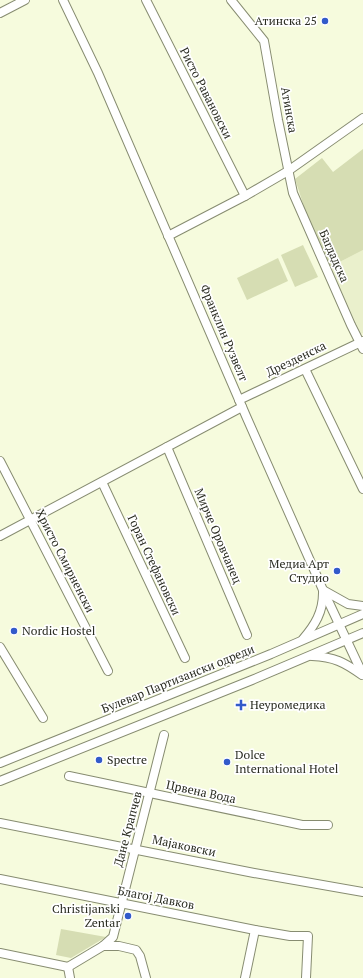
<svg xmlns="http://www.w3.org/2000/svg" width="363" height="978" viewBox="0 0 363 978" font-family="'PT Serif',serif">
	<rect width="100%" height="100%" fill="#f6fbdd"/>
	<polygon fill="#eaf0cc" points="363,250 363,333 361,334 330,267"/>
	<g fill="#d6ddb3">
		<polygon points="363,149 363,250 330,267 308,219 295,179 322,158 333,172"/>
		<polygon points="303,245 318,277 295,287 281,255"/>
		<polygon points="278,258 288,281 247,300 237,278"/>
		<polygon points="61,929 106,937 71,958 56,955"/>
	</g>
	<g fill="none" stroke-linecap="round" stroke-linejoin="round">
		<defs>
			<g id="minor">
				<polyline points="63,0 98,73 246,416 323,590 363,675"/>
				<polyline points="146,0 245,196"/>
				<polyline points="231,0 264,41 278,120 293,193 351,325 363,349"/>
				<polyline points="0,13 25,0"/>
				<polyline points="168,236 245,196 288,171 363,118"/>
				<polyline points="305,369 363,489"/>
				<polyline points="239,400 363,341"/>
				<polyline points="167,447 247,635"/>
				<polyline points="0,461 108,671"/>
				<polyline points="102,482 185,658"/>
				<polyline points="0,536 242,407"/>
				<polyline points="323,590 348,604 363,606"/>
				<path d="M 303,639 C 315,625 323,612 323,593"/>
				<polyline points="0,647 43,718"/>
				<path d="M 312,656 C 334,657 344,662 362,675"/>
				<polyline points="0,763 271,654 363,614"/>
				<polyline points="69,776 288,822 302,825 328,825"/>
				<polyline points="0,781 252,680 363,633"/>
				<polyline points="0,823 254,873 363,892"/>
				<polyline points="0,879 255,930 290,936 308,936 306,978"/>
				<polyline points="103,946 119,946 136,950 140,956 146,978"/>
				<polyline points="0,953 68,967"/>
				<polyline points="68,967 103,946 113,937 164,735"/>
				<polyline points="68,967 70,978"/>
				<polyline points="245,978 255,930"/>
			</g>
		</defs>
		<use href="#minor" stroke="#878c71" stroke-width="10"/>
		<use href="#minor" stroke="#fff" stroke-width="8"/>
	</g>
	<g fill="#325aca" stroke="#fff" stroke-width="1.5">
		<circle cx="325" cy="21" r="4"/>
		<circle cx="337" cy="571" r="4"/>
		<circle cx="14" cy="631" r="4"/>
		<path d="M239 699h4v4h4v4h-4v4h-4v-4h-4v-4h4z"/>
		<circle cx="99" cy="760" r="4"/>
		<circle cx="227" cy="762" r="4"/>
		<circle cx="128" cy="916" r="4"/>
	</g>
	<g text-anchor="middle" stroke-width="3.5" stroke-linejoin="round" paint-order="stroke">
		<g font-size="12" fill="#292b20" stroke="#fff" text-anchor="start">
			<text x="317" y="25" text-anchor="end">Атинска 25</text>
			<text x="329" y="568" text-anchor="end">Медиа Арт<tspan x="329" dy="14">Студио</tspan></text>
			<text x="22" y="635">Nordic Hostel</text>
			<text x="250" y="709">Неуромедика</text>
			<text x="235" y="759">Dolce<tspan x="235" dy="14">International Hotel</tspan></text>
			<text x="107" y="764">Spectre</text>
			<text x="120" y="913" text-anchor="end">Christijanski<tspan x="120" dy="14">Zentar</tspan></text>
		</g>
		<g font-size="12" fill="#292b20" stroke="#fff">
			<text transform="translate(206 93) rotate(63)" y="4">Ристо Равановски</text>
			<text transform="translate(289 110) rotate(80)" y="4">Атинска</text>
			<text transform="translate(334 256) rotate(66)" y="4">Багдадска</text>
			<text transform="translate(224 333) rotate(67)" y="4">Франклин Рузвелт</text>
			<text transform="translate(296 359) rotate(-26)" y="4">Дрезденска</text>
			<text transform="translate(218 536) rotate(67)" y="4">Мирче Оровчанец</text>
			<text transform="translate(65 561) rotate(63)" y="4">Христо Смирненски</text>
			<text transform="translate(154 565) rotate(65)" y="4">Горан Стефановски</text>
			<text transform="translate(178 679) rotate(-22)" y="4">Булевар Партизански одреди</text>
			<text transform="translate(201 792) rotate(12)" y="4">Црвена Вода</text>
			<text transform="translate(128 829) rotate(-75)" y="4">Дане Крапчев</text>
			<text transform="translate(184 846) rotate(12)" y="4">Мајаковски</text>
			<text transform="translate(156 898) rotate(11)" y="4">Благој Давков</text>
		</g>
	</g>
</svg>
